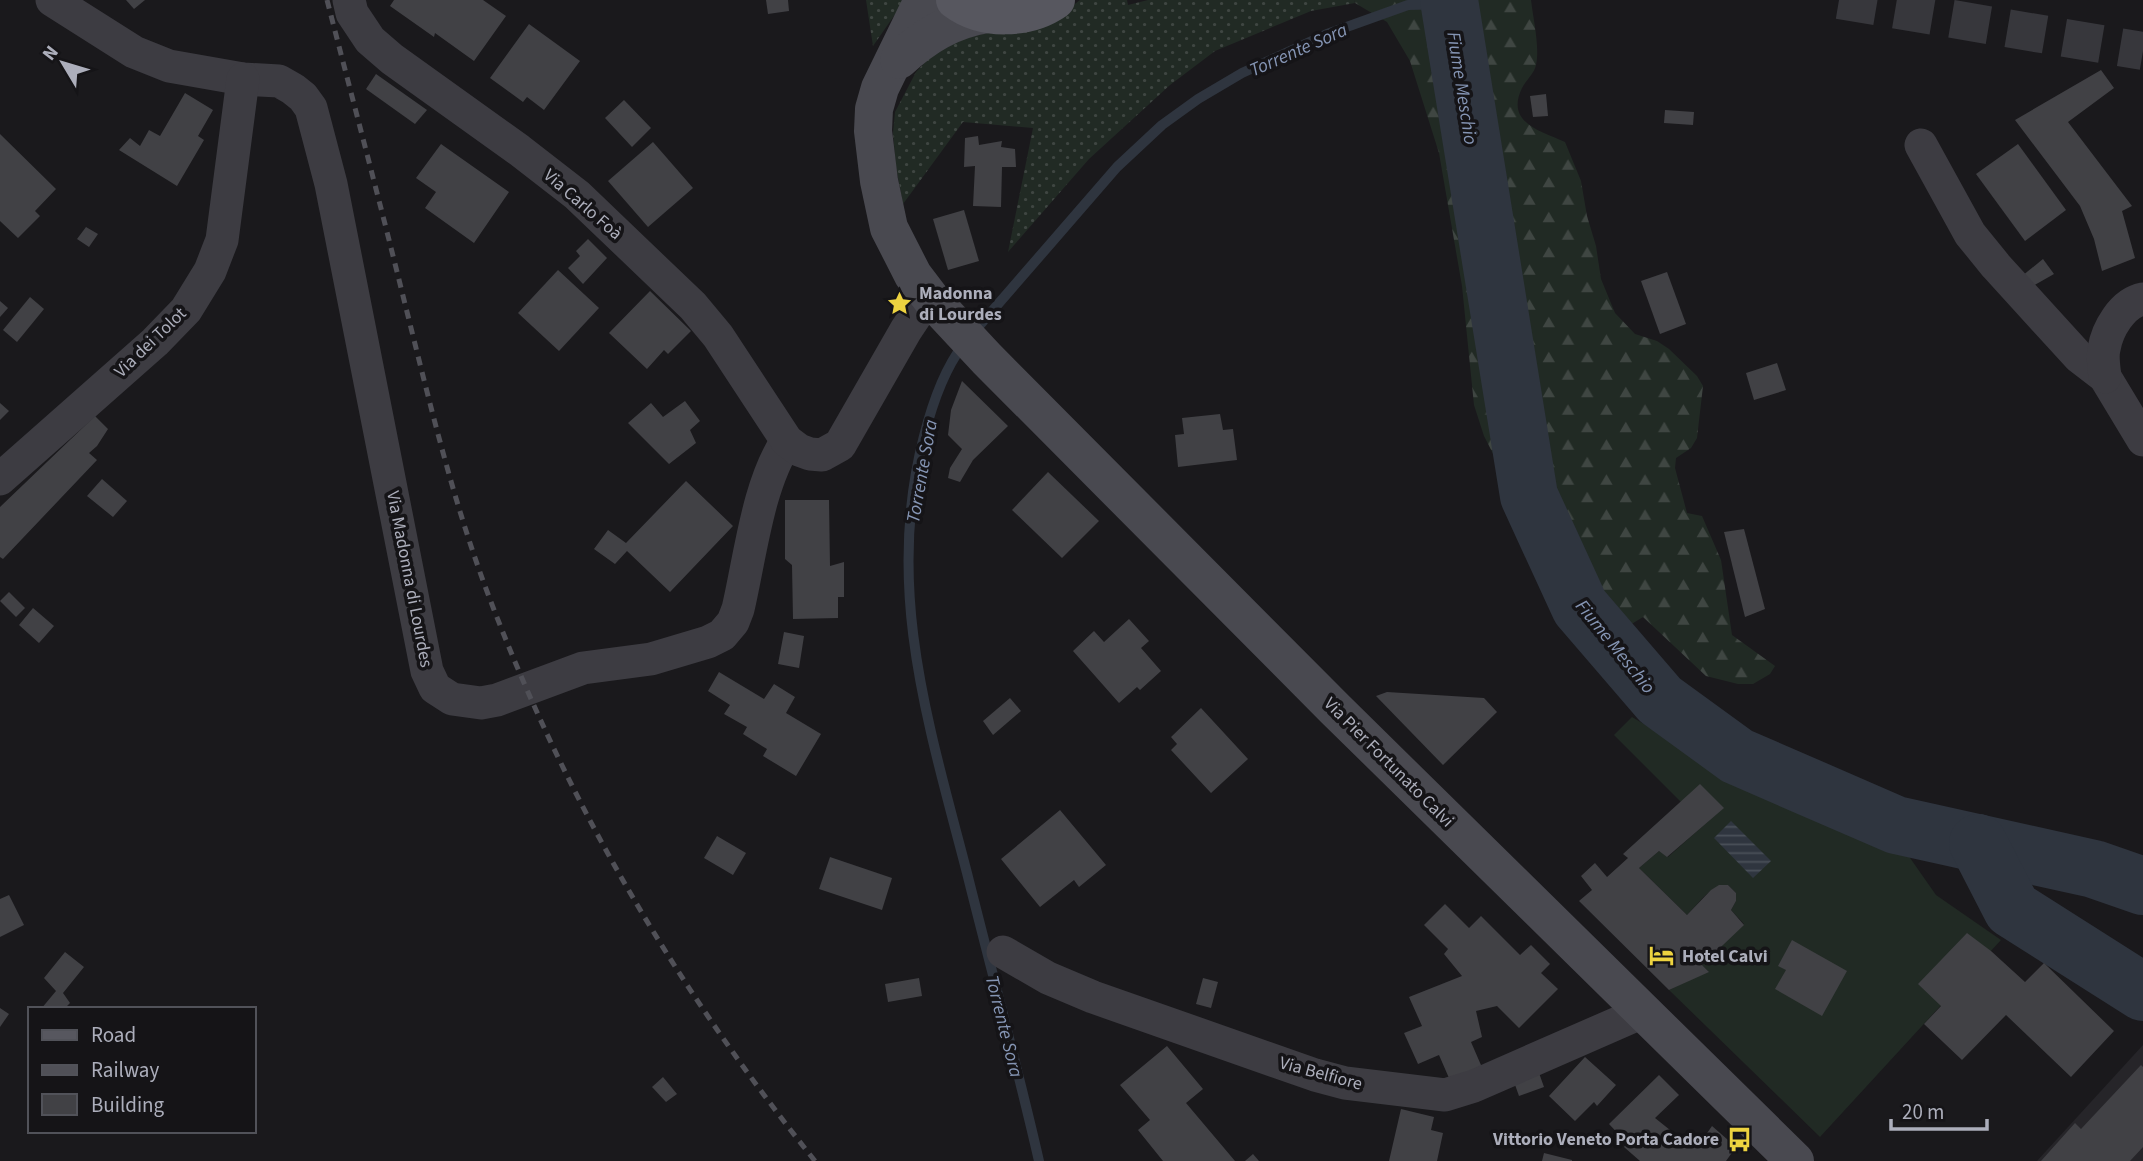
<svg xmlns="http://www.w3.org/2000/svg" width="2143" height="1161" viewBox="0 0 2143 1161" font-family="'Source Sans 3',sans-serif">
	<defs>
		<pattern id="grass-dots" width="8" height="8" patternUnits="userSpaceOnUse" patternTransform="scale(1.75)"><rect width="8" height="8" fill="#212a24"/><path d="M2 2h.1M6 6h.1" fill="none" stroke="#3f4642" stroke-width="1.8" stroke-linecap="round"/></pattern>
		<pattern id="forest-firs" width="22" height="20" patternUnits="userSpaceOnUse" patternTransform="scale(1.75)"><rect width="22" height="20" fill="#212a24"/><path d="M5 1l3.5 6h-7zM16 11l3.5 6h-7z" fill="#3f4642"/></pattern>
		<pattern id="water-rules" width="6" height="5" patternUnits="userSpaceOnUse" patternTransform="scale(1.75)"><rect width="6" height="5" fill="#2f353f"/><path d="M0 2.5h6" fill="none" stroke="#4a5059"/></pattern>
	</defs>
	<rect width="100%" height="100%" fill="#1a191c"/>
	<polygon fill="#262529" points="2143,1045 2143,1161 2037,1161"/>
	<g fill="url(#grass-dots)">
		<polygon points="866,0 905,0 873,46"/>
		<polygon points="1080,0 1127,0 1128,5 1148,0 1354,0 1355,3 1311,11 1215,51 1170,85 1089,159 1008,252 1033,128 963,122 903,204 896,167 893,133 895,112 916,72 933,54 954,41 1061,15"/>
	</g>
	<path fill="url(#forest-firs)" d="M 1354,0 L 1531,0 C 1533,18 1540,47 1536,65 C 1534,74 1526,80 1522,88 C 1505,123 1541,131 1565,142 L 1581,181 L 1587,216 L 1596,246 L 1601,279 L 1615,313 L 1635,334 L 1657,341 L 1669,349 L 1697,376 L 1703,386 L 1697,438 L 1691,448 L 1676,458 L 1675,468 L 1687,513 L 1702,516 L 1721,560 L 1732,635 L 1775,666 L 1770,674 L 1753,684 L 1738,684 L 1706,676 L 1643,617 L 1612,636 L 1571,585 L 1532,530 L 1484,436 L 1474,405 L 1462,286 L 1439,153 L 1410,61 L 1387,22 L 1355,3 Z"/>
	<path fill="#212a24" d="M 1632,717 C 1718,767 1803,822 1901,845 L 1936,895 L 2001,940 L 1820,1137 L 1669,990 L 1708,971 L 1702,965 L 1744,924 L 1731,910 L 1736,901 L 1736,893 L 1728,885 C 1711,884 1699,903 1687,915 L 1639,868 L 1659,851 L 1668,857 L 1723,808 L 1681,802 L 1614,735 Z"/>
	<polygon fill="url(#water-rules)" points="1731,821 1771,861 1753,878 1714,838"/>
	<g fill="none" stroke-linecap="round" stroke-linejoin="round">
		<g stroke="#2f353f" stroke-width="10">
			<polyline points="973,333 1117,167 1162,125 1198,99 1242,73 1327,34 1408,5 1449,4"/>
			<path d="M 963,345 C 943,371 932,405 924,436 C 884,589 929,726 967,873 C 991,969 1017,1065 1039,1161"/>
		</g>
		<g stroke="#2f353f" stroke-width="58">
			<polyline points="1449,0 1529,496 1580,607 1660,700 1737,756 1896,825 2094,869 2143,886"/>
			<polyline points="1978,843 2012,909 2143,992"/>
		</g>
	</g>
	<g fill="#414145">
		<polygon points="126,0 145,0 134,9"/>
		<polygon points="394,0 483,0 506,16 474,61 435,33 434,37 390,6"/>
		<polygon points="766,0 788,0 789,11 768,14"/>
		<polygon points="529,24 580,61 544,110 527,97 523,102 490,78"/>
		<polygon points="2101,70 2114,88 2068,122 2132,206 2122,211 2135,258 2102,271 2094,239 2080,206 2015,120"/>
		<polygon points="376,74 427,110 415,124 366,89"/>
		<polygon points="185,93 213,110 198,136 204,140 177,186 119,150 130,138 140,146 149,130 160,136"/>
		<polygon points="1546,94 1548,116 1533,117 1530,96"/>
		<polygon points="624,100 651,128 632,147 605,118"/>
		<polygon points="1665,110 1694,112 1693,125 1664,123"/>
		<polygon points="0,134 56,189 35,211 40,216 18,238 0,221"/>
		<polygon points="978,136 979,145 1002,141 1001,147 1015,149 1016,167 1002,167 1001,207 973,206 975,166 964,167 965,138"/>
		<polygon points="653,142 693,188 648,227 608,181"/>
		<polygon points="441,144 509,192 474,243 425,208 436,192 416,178"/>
		<polygon points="2018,144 2066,210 2025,241 1976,174"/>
		<polygon points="964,210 979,261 948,270 933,219"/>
		<polygon points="86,227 98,234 89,247 77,239"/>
		<polygon points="588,239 607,258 583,284 568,268 580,256 576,251"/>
		<polygon points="2043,259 2054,274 2031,287 2022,276"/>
		<polygon points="558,270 599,308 559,351 518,313"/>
		<polygon points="1667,272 1686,324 1660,334 1641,281"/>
		<polygon points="650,291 691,331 668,354 664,350 647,369 609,333"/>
		<polygon points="30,297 44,309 17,342 3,330"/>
		<polygon points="0,301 8,308 0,317"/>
		<polygon points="1777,363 1786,390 1754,400 1746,373"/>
		<polygon points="962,381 1008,426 973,460 960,482 948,478 950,468 962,449 948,435 951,410"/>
		<polygon points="685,401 700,421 690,430 696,443 669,464 628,423 651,403 663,417"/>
		<polygon points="0,403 9,411 0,420"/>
		<polygon points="1220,414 1223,430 1233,429 1237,460 1178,467 1175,435 1184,434 1182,418"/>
		<polygon points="95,416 108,429 97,446 89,453 97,460 3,559 0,557 0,507"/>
		<polygon points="1048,472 1099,521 1062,558 1012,510"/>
		<polygon points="102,479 127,501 113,517 87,496"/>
		<polygon points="686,481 733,526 670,592 627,551 615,564 594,549 608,530 626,543"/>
		<polygon points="785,500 829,500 830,566 844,562 844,597 838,597 838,618 793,619 792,565 785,559"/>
		<polygon points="1744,529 1765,609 1745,617 1724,532"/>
		<polygon points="9,592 25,608 16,617 0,601"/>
		<polygon points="33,608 54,626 39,643 19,625"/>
		<polygon points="1129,619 1149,641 1141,648 1161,671 1140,690 1137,687 1119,703 1073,651 1094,631 1104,642"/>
		<polygon points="784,632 804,636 799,668 778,664"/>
		<polygon points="719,672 764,699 774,684 795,697 786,713 821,734 796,776 763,756 767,749 743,734 747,727 724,714 730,705 708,691"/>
		<polygon points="1387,692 1484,698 1497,712 1443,765 1376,696"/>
		<polygon points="1010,698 1021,711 993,735 983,721"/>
		<polygon points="1201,708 1248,759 1211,793 1171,750 1177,744 1171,737"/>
		<polygon points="1700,784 1724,808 1667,857 1659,851 1639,868 1687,915 1711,890 1719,885 1728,885 1736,893 1736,901 1731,910 1744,925 1702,965 1709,972 1669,990 1579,901 1592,890 1581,876 1595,863 1607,877 1628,858 1623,854"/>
		<polygon points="1060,810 1106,865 1079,887 1074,880 1040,907 1001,859"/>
		<polygon points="717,836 746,853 733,875 704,858"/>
		<polygon points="830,857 892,878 882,910 819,889"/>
		<polygon points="9,895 24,925 0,937 0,899"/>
		<polygon points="1445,904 1469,928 1481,916 1520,955 1531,945 1550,964 1541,973 1558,989 1519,1028 1497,1006 1476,1011 1482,1037 1471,1042 1484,1072 1452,1085 1439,1055 1418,1064 1404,1033 1422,1026 1409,997 1462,976 1444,954 1448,949 1424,925"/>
		<polygon points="1967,933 1991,951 2025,982 2044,963 2114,1031 2071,1077 2006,1015 1962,1060 1924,1024 1941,1006 1918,984"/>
		<polygon points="1792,940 1847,971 1822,1016 1775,989 1786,970 1778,966"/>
		<polygon points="65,952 84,967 63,993 70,1003 64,1009 41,1009 56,991 44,978"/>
		<polygon points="919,978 922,996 888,1002 885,984"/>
		<polygon points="1203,978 1218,982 1211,1008 1196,1004"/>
		<polygon points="0,1008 9,1014 0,1027"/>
		<polygon points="1167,1046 1203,1089 1186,1103 1235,1161 1163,1161 1138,1130 1150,1120 1120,1085"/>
		<polygon points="1585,1057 1616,1085 1597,1106 1594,1102 1575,1121 1549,1096"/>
		<polygon points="2141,1065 2143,1067 2143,1147 2130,1161 2041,1161 2075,1123 2081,1129"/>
		<polygon points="1539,1073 1544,1087 1519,1096 1514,1082"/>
		<polygon points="1659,1075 1679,1095 1655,1118 1685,1142 1693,1132 1703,1139 1712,1126 1736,1147 1726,1161 1640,1161 1624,1147 1627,1143 1609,1124"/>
		<polygon points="663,1077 677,1094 666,1102 652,1087"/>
		<polygon points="1401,1109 1434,1117 1431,1130 1443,1133 1437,1161 1389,1161"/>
		<polygon points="1544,1153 1572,1160 1572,1161 1542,1161"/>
		<polygon points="1253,1154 1259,1161 1245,1161"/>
	</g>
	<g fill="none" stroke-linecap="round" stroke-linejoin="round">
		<polyline stroke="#37373c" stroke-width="38" stroke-dasharray="38 19" stroke-linecap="butt" points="1839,0 2143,51"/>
		<g stroke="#3d3c42" stroke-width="33">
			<path d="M 52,0 L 134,52 L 169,66 L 243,79 L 279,81 L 293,89 L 303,97 L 311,108 L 331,184 L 427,671 L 435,688 L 452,699 L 481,703 L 497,700 L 583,668 L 651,659 L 708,642 L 722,635 L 733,622 L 738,609 C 750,558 758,483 787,441"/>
			<polyline points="349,0 352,13 370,40 392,59 519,150 577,195 693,306 718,336 787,441 799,450 810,454 822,455 840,445 906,330 916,315 932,300"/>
			<polyline points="1921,145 1970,234 1996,266 2079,357 2105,377 2143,440"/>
			<path d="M 2105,377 C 2104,368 2102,357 2104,349 C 2107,330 2122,303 2143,299"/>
			<polyline points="0,479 155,342 186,310 210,271 222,240 243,79"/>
			<polyline points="1003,952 1048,978 1093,997 1315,1075 1345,1083 1445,1095 1474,1086 1643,1012"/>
		</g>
		<g stroke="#494950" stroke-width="38">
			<polyline points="923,0 880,88 874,109 873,131 879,181 889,228 913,275 932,300 987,359 1335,709 1795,1161"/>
			<path d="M 899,60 C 925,36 951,20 987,14"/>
		</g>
		<path stroke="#57575f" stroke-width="38" d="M 955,0 C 983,21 1027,20 1056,0"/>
		<path stroke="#505057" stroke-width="5" stroke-dasharray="9 7" stroke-linecap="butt" d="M 327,0 C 353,101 380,202 405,304 C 429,399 451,494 485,586 C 564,798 674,985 815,1161"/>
	</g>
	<defs>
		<symbol id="sight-bare" viewBox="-9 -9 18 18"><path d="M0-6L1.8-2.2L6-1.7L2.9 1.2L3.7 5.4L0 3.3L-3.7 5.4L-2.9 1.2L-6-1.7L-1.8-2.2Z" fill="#edd340" stroke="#151417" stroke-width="2.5" paint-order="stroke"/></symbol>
		<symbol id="hotel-bare" viewBox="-9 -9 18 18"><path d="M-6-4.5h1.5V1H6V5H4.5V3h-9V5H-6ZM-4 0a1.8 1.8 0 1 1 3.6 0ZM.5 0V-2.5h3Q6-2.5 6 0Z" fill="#edd340" stroke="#151417" stroke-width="2.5" paint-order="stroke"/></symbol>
		<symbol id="bus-bare" viewBox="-9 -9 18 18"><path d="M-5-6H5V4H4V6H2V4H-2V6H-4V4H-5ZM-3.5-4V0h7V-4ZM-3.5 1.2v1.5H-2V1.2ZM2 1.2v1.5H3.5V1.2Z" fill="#edd340" stroke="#151417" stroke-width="2.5" paint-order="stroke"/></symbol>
	</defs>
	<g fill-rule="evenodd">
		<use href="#sight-bare" x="882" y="286" width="35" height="35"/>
		<use href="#hotel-bare" x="1644" y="938" width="35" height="35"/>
		<use href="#bus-bare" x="1722" y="1122" width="35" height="35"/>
	</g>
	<g text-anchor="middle" stroke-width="7" stroke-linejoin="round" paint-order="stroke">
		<g font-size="18" fill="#acaebb" stroke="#151417">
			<text transform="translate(583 204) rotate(41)" y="6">Via Carlo Foà</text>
			<text transform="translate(150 342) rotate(-44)" y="6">Via dei Tolot</text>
			<text transform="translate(410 579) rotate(79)" y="6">Via Madonna di Lourdes</text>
			<text transform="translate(1389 762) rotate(45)" y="6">Via Pier Fortunato Calvi</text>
			<text transform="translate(1321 1073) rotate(15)" y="6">Via Belfiore</text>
		</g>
		<g font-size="18" font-weight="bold" fill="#acaebb" stroke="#151417" text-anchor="start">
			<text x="919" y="299">Madonna<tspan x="919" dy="21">di Lourdes</tspan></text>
			<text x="1682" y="962">Hotel Calvi</text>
			<text x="1719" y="1145" text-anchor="end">Vittorio Veneto Porta Cadore</text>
		</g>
		<g font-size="19" font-style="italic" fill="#8595b4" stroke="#151417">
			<text transform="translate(1298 49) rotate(-24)" y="7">Torrente Sora</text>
			<text transform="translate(1463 88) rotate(81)" y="7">Fiume Meschio</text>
			<text transform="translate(921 471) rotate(-80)" y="7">Torrente Sora</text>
			<text transform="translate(1616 646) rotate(51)" y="7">Fiume Meschio</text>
			<text transform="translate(1005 1026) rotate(76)" y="7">Torrente Sora</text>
		</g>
	</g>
	<rect x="28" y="1007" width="228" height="126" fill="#151417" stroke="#515259" stroke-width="2"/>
	<rect x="42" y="1030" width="35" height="10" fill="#57575f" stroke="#515259" stroke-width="2"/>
	<text x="91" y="1042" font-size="21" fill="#acaebb">Road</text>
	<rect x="42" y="1065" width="35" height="10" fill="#505057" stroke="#515259" stroke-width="2"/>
	<text x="91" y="1077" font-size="21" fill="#acaebb">Railway</text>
	<rect x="42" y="1094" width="35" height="21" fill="#414145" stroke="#515259" stroke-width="2"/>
	<text x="91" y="1112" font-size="21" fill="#acaebb">Building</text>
	<g transform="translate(63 63) rotate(308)" stroke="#151417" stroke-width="5" paint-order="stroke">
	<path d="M0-5L12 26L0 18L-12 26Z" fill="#acaebb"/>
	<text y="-10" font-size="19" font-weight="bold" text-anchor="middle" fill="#acaebb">N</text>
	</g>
	<path d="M1891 1119v10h96v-10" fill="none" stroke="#acaebb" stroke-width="3.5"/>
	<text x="1902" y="1119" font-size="21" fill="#acaebb" stroke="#151417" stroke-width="5" paint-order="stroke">20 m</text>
</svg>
